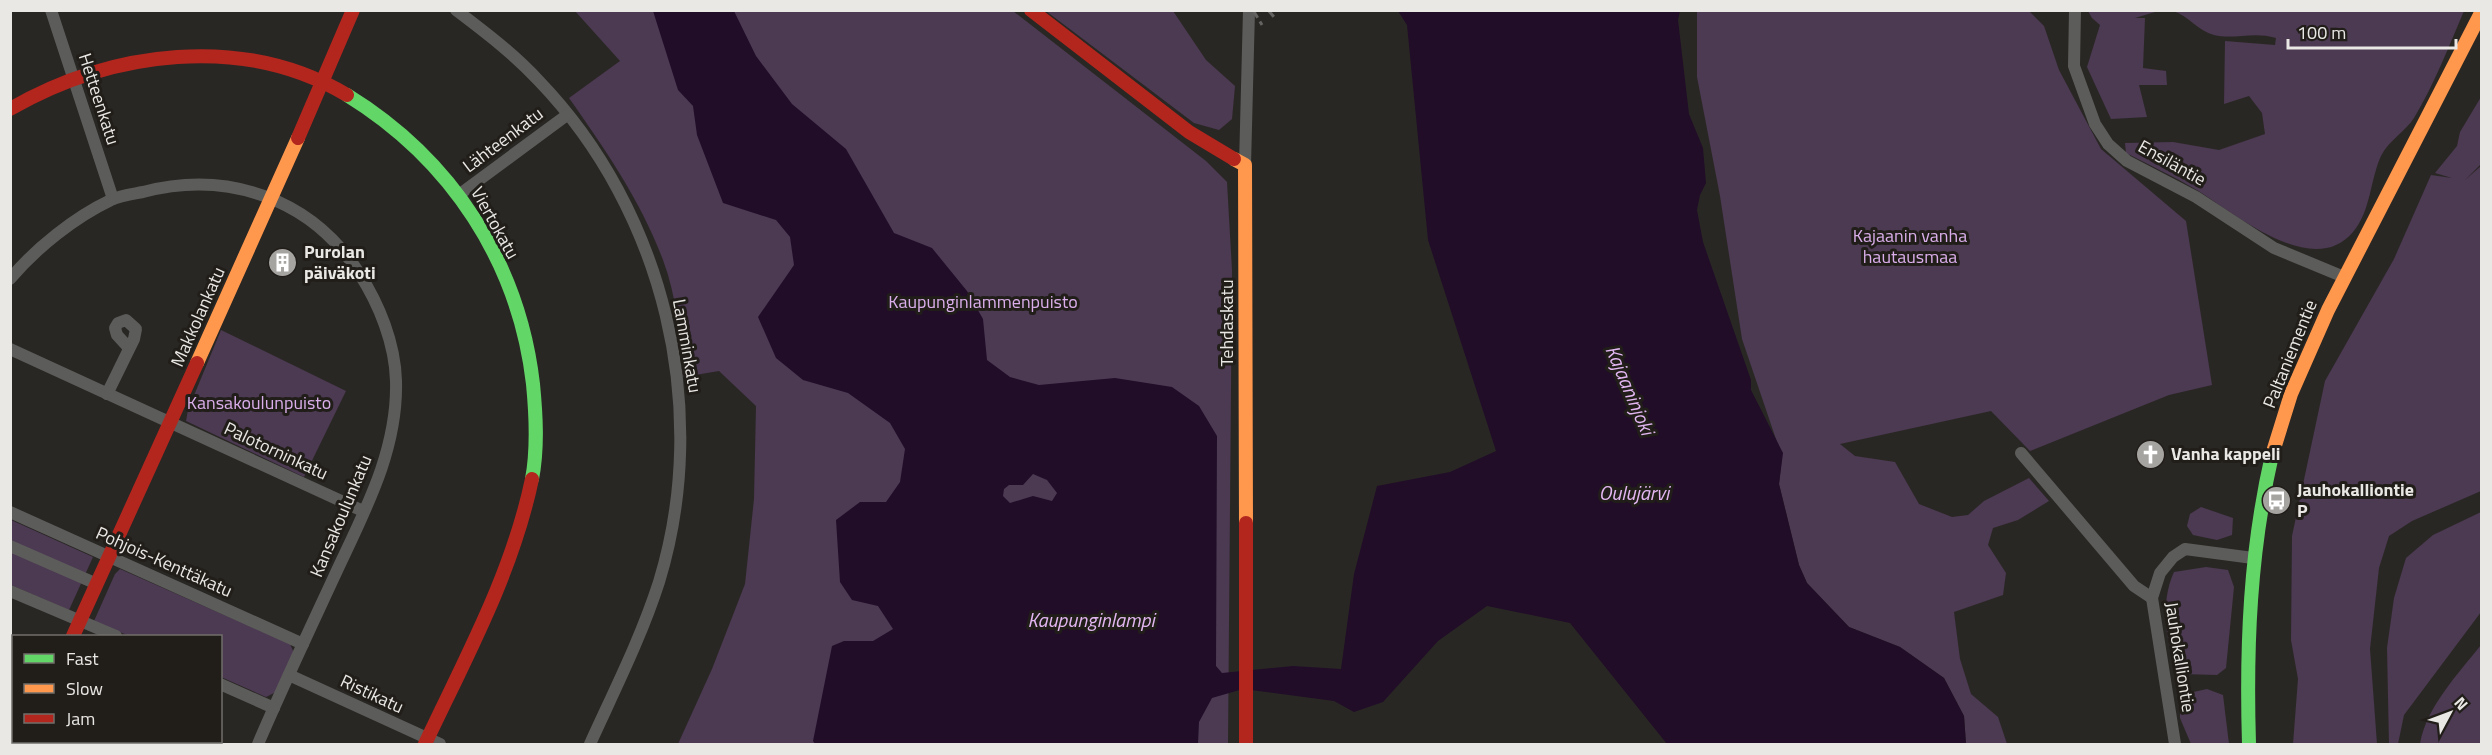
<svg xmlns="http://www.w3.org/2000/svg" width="2492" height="755" viewBox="0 0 2492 755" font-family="'Titillium Web',sans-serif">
	<rect width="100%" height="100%" fill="#292724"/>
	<g fill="#4c3952">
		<path d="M 575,11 L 1013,11 L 1206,161 L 1227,182 L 1232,270 L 1228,744 L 678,744 L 712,669 L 745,584 L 754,499 L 756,406 L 719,371 L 683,377 C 680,338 677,297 663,260 C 641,201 605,149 569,98 L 620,61 Z"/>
		<polygon points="1046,11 1173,11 1206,60 1235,86 1232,119 1219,130 1194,123"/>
		<polygon points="1697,11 2029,11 2044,26 2059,70 2101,149 2186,221 2212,385 2169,395 2030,451 1991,411 1840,444 1855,456 1895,462 1919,504 1952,517 1968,515 1984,501 2029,478 2049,501 2018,520 1993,528 1988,545 2006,573 2003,595 1954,612 1960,659 1971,694 1998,717 2007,744 1966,744 1964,716 1944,678 1900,647 1849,627 1807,583 1799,565 1779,484 1782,457 1742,339 1720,196 1697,77"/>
		<polygon points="2088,11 2169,11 2155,12 2135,18 2145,18 2143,68 2166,71 2167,85 2139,85 2147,117 2111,119 2087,67 2100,25 2092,18"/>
		<path d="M 2173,11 L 2464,11 C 2449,46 2434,85 2414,118 C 2405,132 2389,140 2381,156 C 2370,180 2371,211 2353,232 C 2312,281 2232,211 2195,189 C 2173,176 2149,165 2126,153 L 2125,143 L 2173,142 L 2219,150 L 2265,134 L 2262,113 L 2249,96 L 2224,104 L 2225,41 L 2275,45 L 2276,38 C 2253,31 2234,40 2214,35 C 2198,31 2189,16 2173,11 Z"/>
		<polygon points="2481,97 2481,164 2465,180 2481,166 2481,491 2412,521 2389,536 2379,568 2370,649 2377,744 2293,744 2298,679 2291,640 2292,536 2325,381 2394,259 2431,175 2452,178 2435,173 2457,146 2460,132"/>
		<polygon points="221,330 346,391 304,477 186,421 188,410"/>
		<polygon points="2201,507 2233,518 2232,535 2217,540 2193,535 2187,526 2190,514"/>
		<polygon points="2481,512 2481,612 2404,715 2398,744 2389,744 2387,648 2394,598 2406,558 2433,535"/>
		<polygon points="11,520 93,557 69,610 11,585"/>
		<path d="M 2206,567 L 2228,570 L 2234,587 L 2226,668 L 2217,675 L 2182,674 C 2164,646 2160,602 2174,572 Z"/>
		<polygon points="120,569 290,644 294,653 276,692 266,697 221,677 220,636 129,636 94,621 115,574"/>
		<path d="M 2481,645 L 2481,744 L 2420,744 C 2426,707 2459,673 2481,645 Z"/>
		<polygon points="2207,689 2223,695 2229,744 2191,744 2180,718 2180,695"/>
	</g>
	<path fill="#210d28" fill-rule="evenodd" d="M 653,11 L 734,11 L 756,56 L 792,104 L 846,149 L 894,233 L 932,248 L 967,291 L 983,319 L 987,360 L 1010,377 L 1039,385 L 1115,378 L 1172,387 L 1199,406 L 1217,436 L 1216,666 L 1222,673 L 1293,666 L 1341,669 L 1354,574 L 1377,486 L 1450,472 L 1496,451 L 1428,240 L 1407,25 L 1398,11 L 1680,11 L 1678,20 L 1689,114 L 1703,148 L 1706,183 L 1700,195 L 1697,210 L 1703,242 L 1751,380 L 1751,390 L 1783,453 L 1779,484 L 1799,565 L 1807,583 L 1849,627 L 1900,647 L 1944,678 L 1964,716 L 1966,744 L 1667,744 L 1570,623 L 1487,606 L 1438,641 L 1383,702 L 1354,712 L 1334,701 L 1243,689 L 1212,698 L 1199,722 L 1198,744 L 815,744 L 813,741 L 832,646 L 844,641 L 873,641 L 893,629 L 878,606 L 852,600 L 840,582 L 836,520 L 860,502 L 886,502 L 900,482 L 905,449 L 890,423 L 848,393 L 803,380 L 776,358 L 758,317 L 794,265 L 790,237 L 776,220 L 723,203 L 697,135 L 693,106 L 678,90 ZM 1033,474 L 1047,480 L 1057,493 L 1052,501 L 1033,496 L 1010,503 L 1003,496 L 1004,489 L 1009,485 L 1023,485 Z"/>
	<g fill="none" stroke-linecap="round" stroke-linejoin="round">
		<g stroke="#5c5c5a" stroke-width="12">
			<polyline points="51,10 113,199"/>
			<path d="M 456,10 C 485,32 514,54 539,81 C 664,211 712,409 659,582 C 641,638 614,691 590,744"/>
			<polyline points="2075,10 2074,66 2095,124 2108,144 2127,161 2196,197 2274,248 2344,277"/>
			<polyline points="1245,165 1249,10"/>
			<polyline points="460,194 567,115"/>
			<path d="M 10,279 C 36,248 75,217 111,200 C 121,195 133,194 143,192 C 227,170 311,198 359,273 C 379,304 395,343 396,381 C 398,452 363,514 334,577 C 308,633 282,688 258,744"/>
			<polyline points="10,349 363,511"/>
			<polyline points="107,394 134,339 136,329 126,320 118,323 115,328 117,335 128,347"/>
			<polyline points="2021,453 2134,586 2152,598"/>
			<polyline points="10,512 303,644"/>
			<polyline points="10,546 97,584"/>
			<polyline points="10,591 116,636"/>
			<polyline points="289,675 440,744"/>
			<polyline points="220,684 274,708"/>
			<polyline points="2175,744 2152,598 2160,573 2173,557 2185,549 2253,558"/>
		</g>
		<g stroke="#63d668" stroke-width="14">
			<path d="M 347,95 C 451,159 519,262 533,384 C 536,415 538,448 532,479"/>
			<path d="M 2249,744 C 2246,646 2250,551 2272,455"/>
		</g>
		<g stroke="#ff974d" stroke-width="14">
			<polyline points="1234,159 1245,165 1246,523"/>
			<polyline points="197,363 298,138"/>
			<polyline points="2272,455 2291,394 2328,310 2482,11"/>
			<polyline points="23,744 25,742"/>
		</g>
		<g stroke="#b3261e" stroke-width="14">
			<polyline points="1031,10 1189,132 1234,159"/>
			<path d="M 10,109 C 111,51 243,33 347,95"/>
			<polyline points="298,138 353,10"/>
			<polyline points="1246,523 1246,744"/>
			<polyline points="73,636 197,363"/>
			<path d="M 425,744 C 466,657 512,574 532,479"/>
		</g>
		<g stroke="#656361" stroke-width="3" stroke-dasharray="9 4.5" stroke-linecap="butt">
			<polyline points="1253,10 1262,25"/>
			<polyline points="1268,10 1274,17"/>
		</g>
	</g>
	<defs>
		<symbol id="building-disc" viewBox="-11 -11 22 22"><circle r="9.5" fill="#a6a4a1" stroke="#211e1a"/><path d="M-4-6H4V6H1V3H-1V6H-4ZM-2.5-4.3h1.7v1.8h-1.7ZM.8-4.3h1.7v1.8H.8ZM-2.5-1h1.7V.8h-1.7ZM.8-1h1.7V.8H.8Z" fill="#fff"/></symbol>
		<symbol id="church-disc" viewBox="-11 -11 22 22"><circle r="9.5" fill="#a6a4a1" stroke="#211e1a"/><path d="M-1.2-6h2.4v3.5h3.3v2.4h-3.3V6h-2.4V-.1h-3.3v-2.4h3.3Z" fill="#fff"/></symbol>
		<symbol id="bus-disc" viewBox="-11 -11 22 22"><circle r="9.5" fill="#a6a4a1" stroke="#211e1a"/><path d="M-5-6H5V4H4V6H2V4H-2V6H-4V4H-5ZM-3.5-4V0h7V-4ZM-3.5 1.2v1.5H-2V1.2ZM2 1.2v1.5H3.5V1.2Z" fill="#fff"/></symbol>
	</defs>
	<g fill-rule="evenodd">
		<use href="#building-disc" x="266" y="246" width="33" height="33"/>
		<use href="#church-disc" x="2134" y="438" width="33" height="33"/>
		<use href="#bus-disc" x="2260" y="484" width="33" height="33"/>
	</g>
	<g text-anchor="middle" stroke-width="6" stroke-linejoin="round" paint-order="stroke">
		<g font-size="18" fill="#eae8e5" stroke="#211e1a">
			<text transform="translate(99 99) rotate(72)" y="6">Hetteenkatu</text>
			<text transform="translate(503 140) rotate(-37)" y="6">Lähteenkatu</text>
			<text transform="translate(2172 163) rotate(29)" y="6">Ensiläntie</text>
			<text transform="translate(495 223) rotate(61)" y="6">Viertokatu</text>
			<text transform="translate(198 317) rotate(-66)" y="6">Makkolankatu</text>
			<text transform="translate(1227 323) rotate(-90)" y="6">Tehdaskatu</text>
			<text transform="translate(687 346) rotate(80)" y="6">Lamminkatu</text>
			<text transform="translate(2290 354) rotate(-68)" y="6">Paltaniementie</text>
			<text transform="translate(276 451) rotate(25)" y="6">Palotorninkatu</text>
			<text transform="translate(341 516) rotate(-67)" y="6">Kansakoulunkatu</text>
			<text transform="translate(164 562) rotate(24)" y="6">Pohjois-Kenttäkatu</text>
			<text transform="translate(2180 657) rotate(81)" y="6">Jauhokalliontie</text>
			<text transform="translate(372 694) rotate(25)" y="6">Ristikatu</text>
		</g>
		<g font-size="18" fill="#daaeea" stroke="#211e1a">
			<text x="1910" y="242">Kajaanin vanha<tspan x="1910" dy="21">hautausmaa</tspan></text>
			<text x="983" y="308">Kaupunginlammenpuisto</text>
			<text x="259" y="409">Kansakoulunpuisto</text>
		</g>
		<g font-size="18" font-weight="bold" fill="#eae8e5" stroke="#211e1a" text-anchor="start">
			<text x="304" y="258">Purolan<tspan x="304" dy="21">päiväkoti</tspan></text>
			<text x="2171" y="460">Vanha kappeli</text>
			<text x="2297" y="496">Jauhokalliontie<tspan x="2297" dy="21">P</tspan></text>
		</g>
		<g font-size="20" font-style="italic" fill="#e2b6f1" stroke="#211e1a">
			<text transform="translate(1630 390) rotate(67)" y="7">Kajaaninjoki</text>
			<text x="1634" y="500">Oulujärvi</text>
			<text x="1091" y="627">Kaupunginlampi</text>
		</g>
	</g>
	<rect width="2492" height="755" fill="none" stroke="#eae8e5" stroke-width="24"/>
	<rect x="12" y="635" width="210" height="108" fill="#211e1a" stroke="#716f6b" stroke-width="1.5"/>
	<rect x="24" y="654" width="30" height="9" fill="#63d668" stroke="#716f6b" stroke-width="1.5"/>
	<text x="66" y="665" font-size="18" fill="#eae8e5">Fast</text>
	<rect x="24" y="684" width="30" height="9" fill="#ff974d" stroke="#716f6b" stroke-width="1.5"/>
	<text x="66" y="695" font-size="18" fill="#eae8e5">Slow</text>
	<rect x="24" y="714" width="30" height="9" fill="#b3261e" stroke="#716f6b" stroke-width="1.5"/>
	<text x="66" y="725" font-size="18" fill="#eae8e5">Jam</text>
	<g transform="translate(2450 713) rotate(49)" stroke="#211e1a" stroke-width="4.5" paint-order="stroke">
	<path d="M0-4.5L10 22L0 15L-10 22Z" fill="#eae8e5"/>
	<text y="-9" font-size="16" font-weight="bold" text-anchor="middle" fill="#eae8e5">N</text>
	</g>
	<path d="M2288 39v9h168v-9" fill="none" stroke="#eae8e5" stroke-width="3"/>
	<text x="2297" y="39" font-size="18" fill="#eae8e5" stroke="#211e1a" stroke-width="4.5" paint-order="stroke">100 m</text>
</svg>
